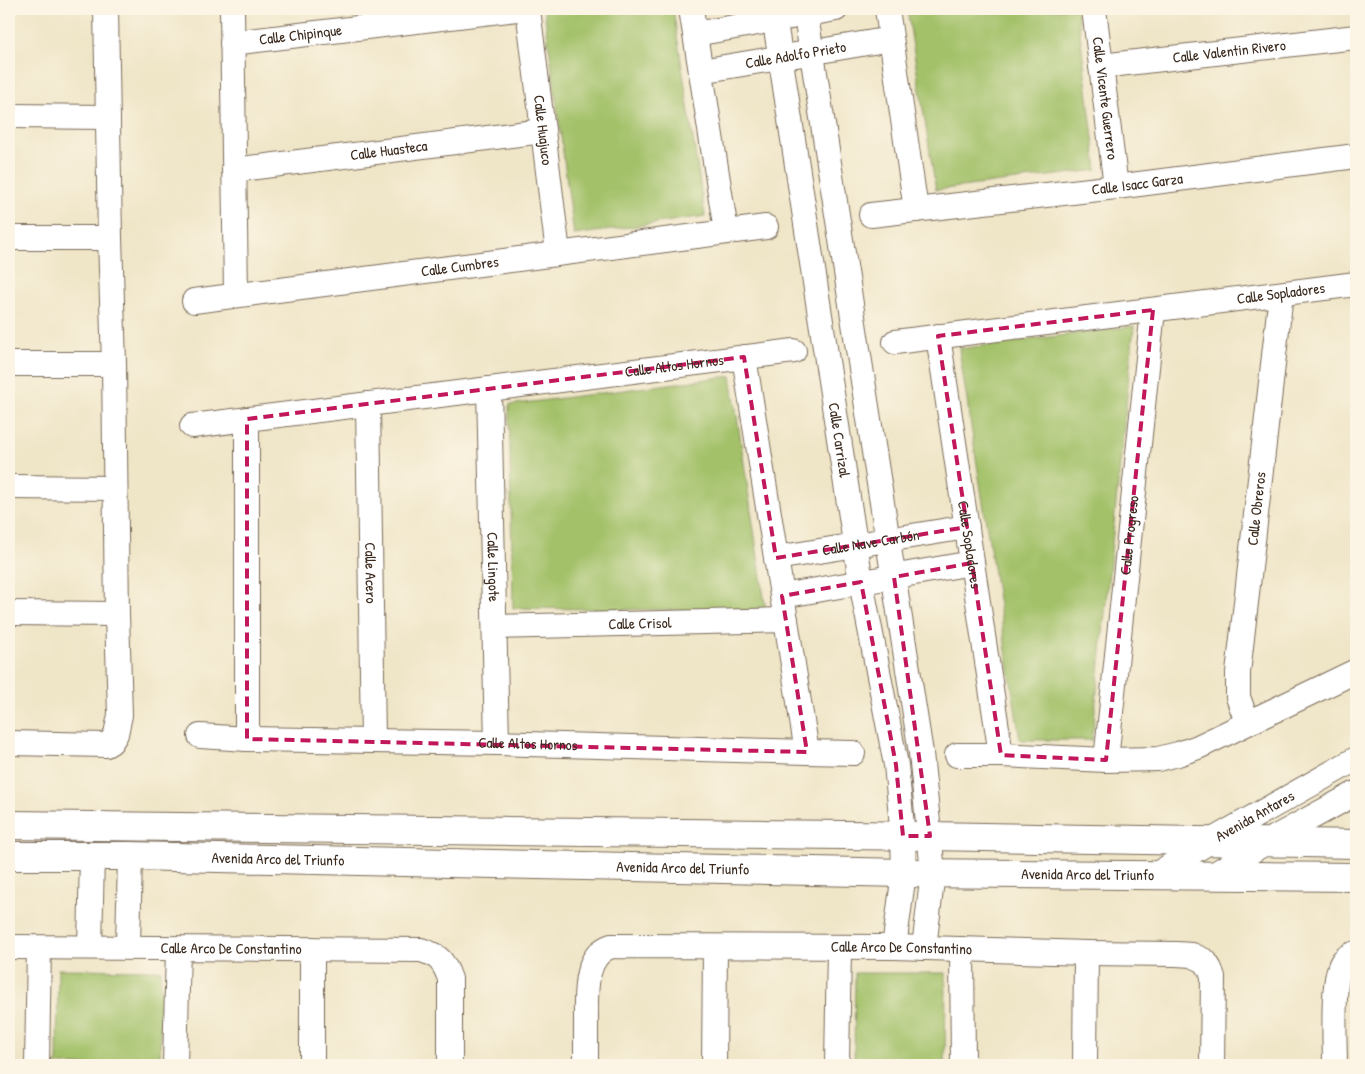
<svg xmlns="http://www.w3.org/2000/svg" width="1365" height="1074" viewBox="0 0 1365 1074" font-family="'Patrick Hand',sans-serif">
	<rect width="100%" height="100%" fill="#fcf5e5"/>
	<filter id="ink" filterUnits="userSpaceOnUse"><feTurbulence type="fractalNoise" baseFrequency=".02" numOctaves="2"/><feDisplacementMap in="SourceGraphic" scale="10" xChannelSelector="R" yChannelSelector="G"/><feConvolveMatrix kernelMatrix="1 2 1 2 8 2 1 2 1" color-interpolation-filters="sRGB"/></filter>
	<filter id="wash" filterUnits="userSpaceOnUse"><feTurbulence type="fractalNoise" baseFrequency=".0096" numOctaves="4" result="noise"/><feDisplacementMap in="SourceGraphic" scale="20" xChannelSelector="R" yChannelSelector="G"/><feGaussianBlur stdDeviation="1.12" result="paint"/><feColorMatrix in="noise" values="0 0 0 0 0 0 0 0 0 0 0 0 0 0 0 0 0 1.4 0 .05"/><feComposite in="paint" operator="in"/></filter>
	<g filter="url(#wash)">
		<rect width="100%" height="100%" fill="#efe5c7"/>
		<g fill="#a3c169" stroke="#6f7644">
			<polygon points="544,9 673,9 705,216 574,235"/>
			<polygon points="907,9 1077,9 1097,170 936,190"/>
			<polygon points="1134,326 1092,740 1020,740 959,349"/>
			<polygon points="731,376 766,611 513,608 509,405"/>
			<polygon points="58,969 161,970 160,1065 57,1065"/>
			<polygon points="855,973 946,973 945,1065 854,1065"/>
		</g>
	</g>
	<g filter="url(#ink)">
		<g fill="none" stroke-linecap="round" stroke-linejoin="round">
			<defs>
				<g id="minor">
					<polyline points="232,9 236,295"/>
					<path id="s1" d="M 528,9 L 558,253"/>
					<polyline points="691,9 726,231"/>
					<path id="s2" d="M 773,9 L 861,582 L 896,765 L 903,836 L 904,873 L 894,947"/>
					<polyline points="805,9 921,753 933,872 924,948"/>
					<polyline points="887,9 916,210"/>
					<path id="s3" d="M 1094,9 L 1116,187"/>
					<polyline points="695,34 836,9"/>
					<path id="s4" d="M 232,43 L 517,9"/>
					<path id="s5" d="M 1101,66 L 1356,37"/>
					<path id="s6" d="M 701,71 L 891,39"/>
					<polyline points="9,116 108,117"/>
					<path id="s7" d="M 234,170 L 543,131"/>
					<path id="s8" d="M 871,215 L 1116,187 L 1356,156"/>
					<polyline points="9,238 110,238"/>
					<path id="s9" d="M 194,301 L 766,227"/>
					<path id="s10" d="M 938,336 L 1001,755"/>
					<path id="s11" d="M 895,342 L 1356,284"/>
					<polyline points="744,357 807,752"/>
					<polyline points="9,364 114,364"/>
					<path id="s12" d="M 489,389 L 497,743"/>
					<path id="s13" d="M 368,404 L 373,740"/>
					<polyline points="247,419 247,739"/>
					<path id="s14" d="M 192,426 L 794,351"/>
					<polyline points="9,487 115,488"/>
					<path id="s15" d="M 776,558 L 967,527"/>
					<polyline points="782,596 972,563"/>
					<polyline points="9,613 117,614"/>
					<path id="s16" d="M 495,627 L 786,620"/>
					<path id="s17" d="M 1247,722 L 1238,697 L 1238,673 L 1281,294"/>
					<path id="s18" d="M 200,736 L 247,739 L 497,743 L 807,752 L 853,753"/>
					<polyline points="9,743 106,745 111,742 116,734 120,715 117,614 114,364 110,238 106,9"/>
					<polyline points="957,755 1001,755 1106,760 1158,759 1178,754 1198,747 1356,671"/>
					<path id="s19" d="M 1106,760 L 1153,310"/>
					<path id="s20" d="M 1155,875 L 1209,842 L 1356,759"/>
					<polyline points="1213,875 1265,843 1356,793"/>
					<path id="s21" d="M 9,947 L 421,950 C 439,955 444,962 450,979 L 450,1065"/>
					<polyline points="90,947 92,856"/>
					<polyline points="128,947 130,856"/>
					<polyline points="962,949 963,1065"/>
					<polyline points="37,1065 39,948"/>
					<polyline points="175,1065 178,949"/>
					<polyline points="312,1065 312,949"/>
					<path id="s22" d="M 586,1065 C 586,1050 586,1034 586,1018 C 586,994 583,956 611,946 L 894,947 L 1086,953 L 1176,954 L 1192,955 L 1205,961 L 1210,969 L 1213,977 L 1212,1065"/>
					<polyline points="714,1065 715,947"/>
					<polyline points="837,1065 839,948"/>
					<polyline points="1085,1065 1086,953"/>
					<path d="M 1335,1065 C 1335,1044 1331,975 1343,961 C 1346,957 1352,954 1356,953"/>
				</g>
				<g id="tertiary">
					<polyline points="9,825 930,836 1356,844"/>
					<path id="s23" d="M 9,856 L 130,856 L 904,873 L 1356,877"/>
				</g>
			</defs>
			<use href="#minor" stroke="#7a6b59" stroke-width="26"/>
			<use href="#tertiary" stroke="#7a6b59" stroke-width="30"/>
			<use href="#minor" stroke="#fff" stroke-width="24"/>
			<use href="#tertiary" stroke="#fff" stroke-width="28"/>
		</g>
	</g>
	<path fill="none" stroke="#c2185b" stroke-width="4" stroke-dasharray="10 6" stroke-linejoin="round" d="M 1153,310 L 1106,760 L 1001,755 L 972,563 L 894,577 L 930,836 L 903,836 L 896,765 L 861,582 L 782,596 L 807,752 L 247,739 L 247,419 L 744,357 L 776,558 L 967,527 L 938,336 Z"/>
	<g text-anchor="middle" stroke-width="5" stroke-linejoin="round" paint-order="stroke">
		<g font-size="15" fill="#3b2a1e" stroke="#fcf5e5">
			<text dy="5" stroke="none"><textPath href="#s4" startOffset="69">Calle Chipinque</textPath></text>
			<text dy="5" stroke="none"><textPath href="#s5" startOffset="129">Calle Valentin Rivero</textPath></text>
			<text dy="5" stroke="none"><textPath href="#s6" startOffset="96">Calle Adolfo Prieto</textPath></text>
			<text dy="5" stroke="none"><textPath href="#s3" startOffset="90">Calle Vicente Guerrero</textPath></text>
			<text dy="5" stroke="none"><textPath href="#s1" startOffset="122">Calle Huajuco</textPath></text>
			<text dy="5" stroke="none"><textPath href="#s7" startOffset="156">Calle Huasteca</textPath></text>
			<text dy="5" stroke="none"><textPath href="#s8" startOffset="268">Calle Isacc Garza</textPath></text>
			<text dy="5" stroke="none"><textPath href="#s9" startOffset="268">Calle Cumbres</textPath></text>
			<text dy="5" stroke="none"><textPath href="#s11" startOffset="389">Calle Sopladores</textPath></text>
			<text dy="5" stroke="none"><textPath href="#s14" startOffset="486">Calle Altos Hornos</textPath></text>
			<text dy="5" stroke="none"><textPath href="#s2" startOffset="436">Calle Carrizal</textPath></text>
			<text dy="5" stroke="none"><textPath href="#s17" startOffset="216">Calle Obreros</textPath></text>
			<text dy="5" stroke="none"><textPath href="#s19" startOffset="226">Calle Progreso</textPath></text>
			<text dy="5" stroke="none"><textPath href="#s15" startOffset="96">Calle Nave Carbón</textPath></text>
			<text dy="5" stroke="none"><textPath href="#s10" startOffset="211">Calle Sopladores</textPath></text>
			<text dy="5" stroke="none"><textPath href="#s12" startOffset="178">Calle Lingote</textPath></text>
			<text dy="5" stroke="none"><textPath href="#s13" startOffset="169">Calle Acero</textPath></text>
			<text dy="5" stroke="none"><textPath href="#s16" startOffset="145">Calle Crisol</textPath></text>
			<text dy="5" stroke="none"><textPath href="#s18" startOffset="328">Calle Altos Hornos</textPath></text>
			<text dy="5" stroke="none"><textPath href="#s20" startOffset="116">Avenida Antares</textPath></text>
			<text dy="5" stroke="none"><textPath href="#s23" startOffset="269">Avenida Arco del Triunfo</textPath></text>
			<text dy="5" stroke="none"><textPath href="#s23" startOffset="674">Avenida Arco del Triunfo</textPath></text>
			<text dy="5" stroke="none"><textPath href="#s23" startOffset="1079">Avenida Arco del Triunfo</textPath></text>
			<text dy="5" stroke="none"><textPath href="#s21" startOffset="222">Calle Arco De Constantino</textPath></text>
			<text dy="5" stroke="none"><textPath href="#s22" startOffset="419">Calle Arco De Constantino</textPath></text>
		</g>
	</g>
	<rect width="1365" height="1074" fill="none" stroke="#fcf5e5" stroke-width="30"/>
</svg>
